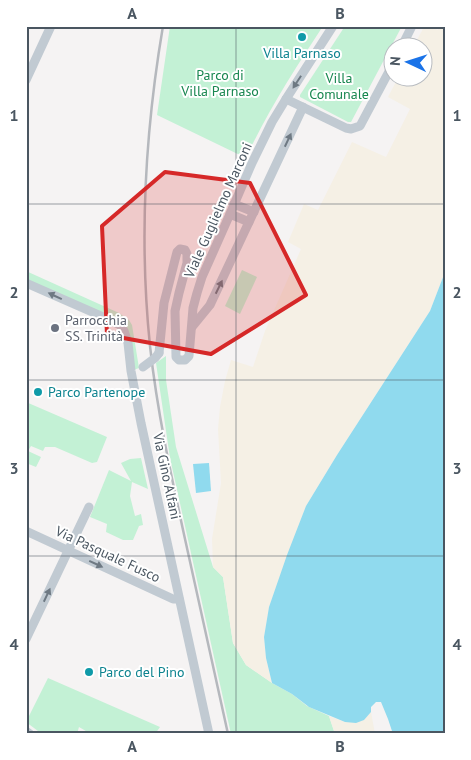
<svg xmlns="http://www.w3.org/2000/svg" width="471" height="760" viewBox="0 0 471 760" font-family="'PT Sans',sans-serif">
	<rect width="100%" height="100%" fill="#f5f3f3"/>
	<g fill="#c3f1d5">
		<path d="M 170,26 L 323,26 C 295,69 267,112 246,158 L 157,115 Z"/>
		<polygon points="345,26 402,26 351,122 348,122 300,97 300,95"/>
		<polygon points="242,270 257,277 240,314 225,306"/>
		<polygon points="26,271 119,313 129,320 132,325 139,368 131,371 124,331 26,282"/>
		<polygon points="166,356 166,380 176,447 213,567 223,577 233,643 246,665 272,683 292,694 307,706 329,716 335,734 231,734 170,458 156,363"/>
		<polygon points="26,402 107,437 97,462 92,463 55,447 45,447 43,451 31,446 28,451 41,457 36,467 26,463"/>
		<polygon points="141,458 148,489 132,482 130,496 135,516 141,514 143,525 139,526 133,540 123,540 106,532 107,524 90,517 109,470 131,481 121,463 130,459"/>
		<polygon points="48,678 160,727 155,734 91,734 79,727 77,734 42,734 26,722"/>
	</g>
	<g fill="#f5f0e5">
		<polygon points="435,26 437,30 442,26 445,26 445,272 430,311 337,455 306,506 269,607 264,637 266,658 272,683 246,665 233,643 223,577 213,567 212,539 221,483 218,429 220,407 225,381 231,360 253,367 265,331 301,249 288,242 304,204 318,210 352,142 386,157 410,109 388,97 398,78 424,78 424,48 413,47 424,27 429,28"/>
		<polygon points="371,712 375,734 335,734 329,716 345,722 364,720"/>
	</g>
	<g fill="#90daee">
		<polygon points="445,272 445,734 393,734 388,719 381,702 376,702 371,707 371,712 364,720 356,723 345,722 309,707 292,694 272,683 266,658 264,637 269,607 287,555 306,506 337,455 430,311"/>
		<polygon points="209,463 211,491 196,493 193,464"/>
	</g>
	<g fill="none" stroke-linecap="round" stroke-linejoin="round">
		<g stroke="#c1cad2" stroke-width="9">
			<polyline points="401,48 412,26"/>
			<polyline points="26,80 51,26"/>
			<polyline points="286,99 346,128 351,129 360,126 394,62"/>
			<polyline points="234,204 254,212"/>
			<polyline points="230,214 249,222"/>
			<polyline points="26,283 108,319 120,325 124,331 128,343 131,371 141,423 209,734"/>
			<polyline points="192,327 210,305 303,107"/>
			<polyline points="159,353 164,303 177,252 180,249 185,250 187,254 187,263 179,293 175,311 176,357 179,360 185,360 189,356 193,308 197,293 202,277 230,214 252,163 272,122 286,99 333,26"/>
			<polyline points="26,531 173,599 179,599"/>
			<polyline points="26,639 89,507"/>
			<polyline points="26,731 30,734"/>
		</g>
		<path stroke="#b5b8bd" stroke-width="2.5" d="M 163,26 C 145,132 139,239 150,346 C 157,411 171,475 185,539 C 199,604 214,669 228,734"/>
		<polyline stroke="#c1cad2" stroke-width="9" points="143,367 155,358 159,353"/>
	</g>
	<defs><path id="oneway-solid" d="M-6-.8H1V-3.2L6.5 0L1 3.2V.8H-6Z" transform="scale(1.25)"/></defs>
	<g fill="#6e7983">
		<use href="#oneway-solid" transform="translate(297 82) rotate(123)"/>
		<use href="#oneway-solid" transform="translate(288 140) rotate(-65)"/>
		<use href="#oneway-solid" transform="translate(219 287) rotate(-64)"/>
		<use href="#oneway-solid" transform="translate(55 296) rotate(-155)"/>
		<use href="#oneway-solid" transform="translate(96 564) rotate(25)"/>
		<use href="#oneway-solid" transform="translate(47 595) rotate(-65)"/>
	</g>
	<path fill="#d62828" fill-opacity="0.2" stroke="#d62828" stroke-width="4" stroke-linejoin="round" d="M 165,172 L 250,183 L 306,295 L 211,354 L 107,335 L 102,226 Z"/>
	<path fill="none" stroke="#4a5661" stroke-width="1" stroke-opacity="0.55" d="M 236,26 L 236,734M 26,204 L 445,204M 26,380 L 445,380M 26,556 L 445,556"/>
	<g fill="#0f9aa8" stroke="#fff" stroke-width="2">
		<circle cx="302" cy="37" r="5"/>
		<circle cx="38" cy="392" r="5"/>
		<circle cx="89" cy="672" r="5"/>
	</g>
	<circle fill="#6b7280" stroke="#fff" stroke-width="2" cx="55" cy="328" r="5"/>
	<g text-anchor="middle" stroke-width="4" stroke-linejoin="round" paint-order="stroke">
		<g font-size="14" fill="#0d838f" stroke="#fff" text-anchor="start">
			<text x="302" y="58" text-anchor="middle">Villa Parnaso</text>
			<text x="48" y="397">Parco Partenope</text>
			<text x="99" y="677">Parco del Pino</text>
		</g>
		<g font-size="14" fill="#17864f" stroke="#fff">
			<text x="220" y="80">Parco di<tspan x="220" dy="16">Villa Parnaso</tspan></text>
			<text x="339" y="83">Villa<tspan x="339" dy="16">Comunale</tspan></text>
		</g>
		<g font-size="14" fill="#4a5661" stroke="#fff">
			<text transform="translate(218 210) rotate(-66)" y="5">Viale Guglielmo Marconi</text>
			<text transform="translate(167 476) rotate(78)" y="5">Via Gino Alfani</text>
			<text transform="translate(108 554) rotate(25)" y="5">Via Pasquale Fusco</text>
		</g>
		<g font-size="14" fill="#5b616d" stroke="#fff" text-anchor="start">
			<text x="65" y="325">Parrocchia<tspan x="65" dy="16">SS. Trinità</tspan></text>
		</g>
	</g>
	<rect width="471" height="760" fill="none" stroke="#ffffff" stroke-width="55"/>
	<g transform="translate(408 62) rotate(274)"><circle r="24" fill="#ffffff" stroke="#b7bbc0"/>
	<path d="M0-4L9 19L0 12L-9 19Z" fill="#1a73e8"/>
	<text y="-8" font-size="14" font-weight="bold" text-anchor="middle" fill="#4a5661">N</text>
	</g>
	<rect x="28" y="28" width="416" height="704" fill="none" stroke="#4a5661" stroke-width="2"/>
	<g font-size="16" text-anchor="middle" font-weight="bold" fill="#4a5661">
		<text x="132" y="19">A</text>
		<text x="340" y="19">B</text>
		<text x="14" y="121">1</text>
		<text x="457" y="121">1</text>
		<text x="14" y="298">2</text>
		<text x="457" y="298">2</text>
		<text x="14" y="474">3</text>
		<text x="457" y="474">3</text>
		<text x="14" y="650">4</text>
		<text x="457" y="650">4</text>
		<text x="132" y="752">A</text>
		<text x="340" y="752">B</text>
	</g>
</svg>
